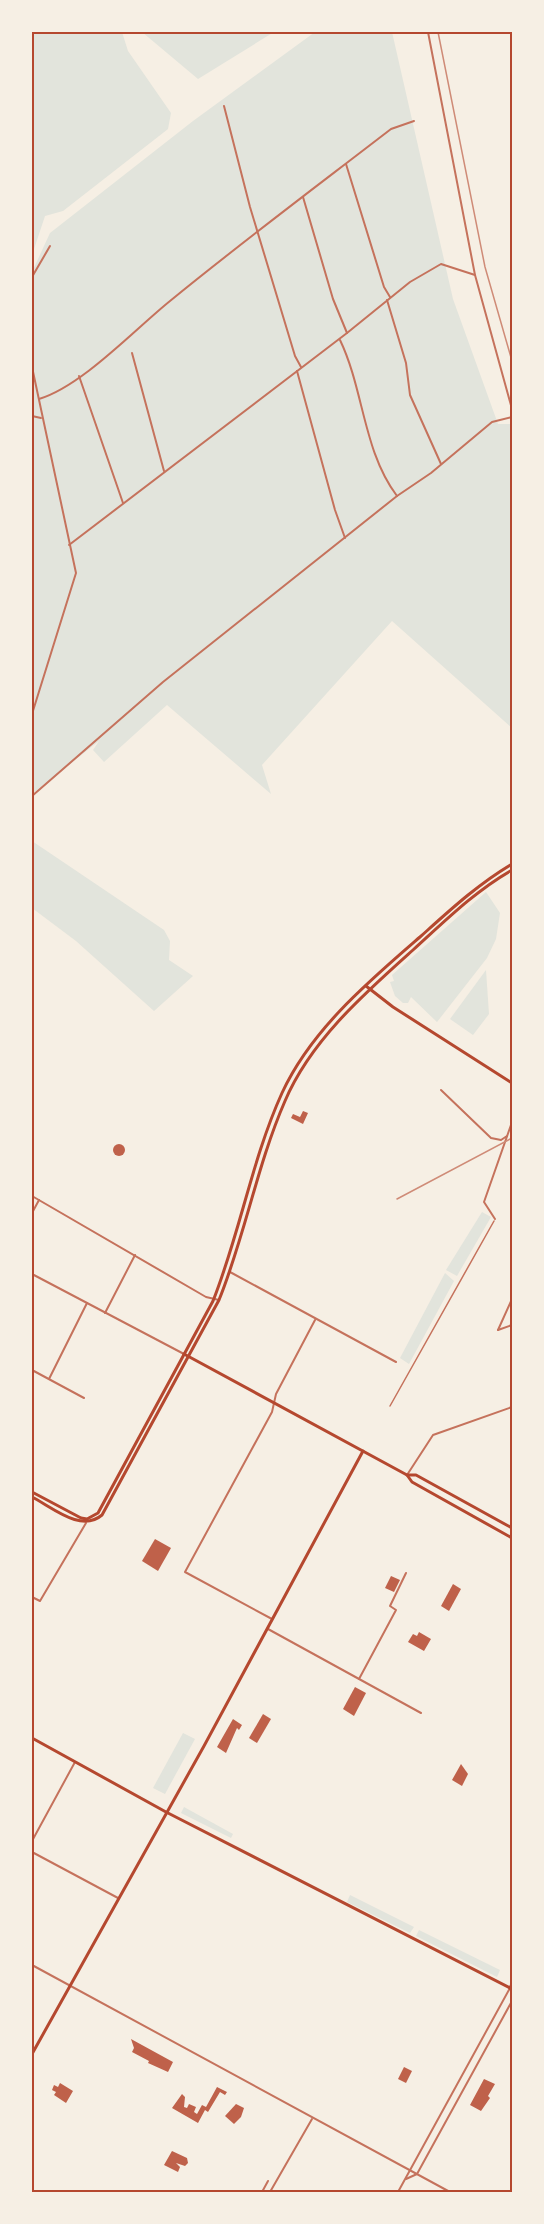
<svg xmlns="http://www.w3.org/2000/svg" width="544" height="2224" viewBox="0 0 544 2224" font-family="'DejaVu Sans',sans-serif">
	<rect width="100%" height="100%" fill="#f6efe4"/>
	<g fill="#e2e4dc">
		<polygon points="32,32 122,32 128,51 171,113 168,129 63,211 45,216 32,255"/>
		<polygon points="142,32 274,32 198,79"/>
		<polygon points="315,32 392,32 453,299 498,424 512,424 512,728 392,621 262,765 271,794 167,705 104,762 93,750 99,741 32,794 32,272 50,233 193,121"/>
		<polygon points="32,841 164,930 170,941 169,960 193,976 154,1011 76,941 32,908"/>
		<polygon points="486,892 500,913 496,939 487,958 437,1022 411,997 408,1003 403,1003 395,996 390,982 394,981 392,975"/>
		<polygon points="486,970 489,1014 473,1035 450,1019"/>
		<polygon points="482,1212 491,1217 457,1276 446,1270"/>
		<polygon points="445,1273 454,1281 409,1364 400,1358"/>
		<polygon points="183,1733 195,1739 165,1794 153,1788"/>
		<polygon points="184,1807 233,1834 231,1838 181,1813"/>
		<polygon points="350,1895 414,1927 410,1933 347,1902"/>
		<polygon points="419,1930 500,1970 497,1977 416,1936"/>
	</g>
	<g fill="#bf614a">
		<polygon points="303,1111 308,1113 303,1124 291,1118 293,1114 300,1117"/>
		<circle cx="119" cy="1150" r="6"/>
		<polygon points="155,1539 171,1548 158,1571 142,1561"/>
		<polygon points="391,1576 400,1580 394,1592 385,1588"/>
		<polygon points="453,1584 461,1589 449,1611 441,1606"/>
		<polygon points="419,1632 431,1639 424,1651 408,1642 413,1634 417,1636"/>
		<polygon points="355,1687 366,1693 354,1716 343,1709"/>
		<polygon points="263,1714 271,1719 257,1743 249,1738"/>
		<polygon points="233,1719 242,1725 239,1730 237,1728 226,1753 217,1747"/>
		<polygon points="461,1764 468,1774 462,1786 452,1780"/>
		<polygon points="131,2039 173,2062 168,2072 148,2063 149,2061 132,2052 134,2048"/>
		<polygon points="404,2067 412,2071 406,2083 398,2079"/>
		<polygon points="484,2079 495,2084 488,2096 490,2098 481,2111 470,2105"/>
		<polygon points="60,2083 73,2091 66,2103 54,2095 56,2092 52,2090 54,2085 58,2087"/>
		<polygon points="217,2087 227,2092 225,2095 220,2092 208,2112 205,2110 198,2123 172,2108 182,2094 185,2097 184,2107 187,2108 189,2104 196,2107 194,2112 197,2114 202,2105 206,2107"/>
		<polygon points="236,2104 244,2108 241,2117 234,2124 225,2116"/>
		<polygon points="172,2151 187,2158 188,2163 185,2166 176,2163 180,2167 178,2172 164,2165"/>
	</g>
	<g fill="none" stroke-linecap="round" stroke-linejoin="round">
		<polyline stroke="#c5725c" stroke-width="1.5" points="390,1406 494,1221"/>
		<g stroke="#c5725c" stroke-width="2">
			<polyline points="428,32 475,275 512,409"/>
			<polyline points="224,106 250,207 295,356 301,367"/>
			<polyline points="346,164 384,287 390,297"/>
			<polyline points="303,197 333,299 347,333"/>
			<polyline points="32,277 50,246"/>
			<polyline points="387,300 406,363 410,395 441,464"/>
			<path d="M 340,340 C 364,390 363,451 397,496"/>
			<polyline points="132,353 164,471"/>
			<polyline points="32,367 76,573 32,714"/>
			<polyline points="297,371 335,510 345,538"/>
			<polyline points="79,376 123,503"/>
			<path d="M 39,399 C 82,386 134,330 170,301 C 242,242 317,186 391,129 L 414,121"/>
			<polyline points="32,416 41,418"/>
			<polyline points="69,545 347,333 410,282 441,264 475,275"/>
			<polyline points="32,796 163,682 397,496 431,473 492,422 512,417"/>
			<polyline points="441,1090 491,1138 501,1140 507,1136"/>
			<polyline points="32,1196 206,1297 219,1300"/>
			<polyline points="32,1213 39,1200"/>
			<polyline points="495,1219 484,1202 512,1122"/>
			<polyline points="230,1272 396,1362"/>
			<polyline points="32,1274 184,1354"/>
			<polyline points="105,1313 135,1255"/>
			<polyline points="498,1330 512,1299"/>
			<polyline points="498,1330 512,1325"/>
			<polyline points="32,1370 84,1398"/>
			<polyline points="49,1379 87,1303"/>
			<polyline points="32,1597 40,1601 86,1523"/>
			<polyline points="272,1619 185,1572 272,1412 276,1394 315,1320"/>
			<polyline points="268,1629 421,1713"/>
			<polyline points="359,1679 396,1610 390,1606 406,1573"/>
			<polyline points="32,1841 75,1762"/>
			<polyline points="32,1852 118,1898"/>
			<polyline points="32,2191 35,2192"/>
			<polyline points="262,2192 268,2181"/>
			<polyline points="270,2192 312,2119"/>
		</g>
		<g stroke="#c5725c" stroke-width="2">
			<polyline points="407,1475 433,1435 512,1407"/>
			<polyline points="32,1965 450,2192"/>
			<polyline points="406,2179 417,2174 512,2001"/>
			<polyline points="398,2192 510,1988"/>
		</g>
		<g stroke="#b5482f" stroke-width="3">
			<polyline points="366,986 393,1007 512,1083"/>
			<polyline points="32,1738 166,1812 510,1988"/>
			<polyline points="32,2054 204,1746 363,1451"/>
		</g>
		<g stroke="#b5482f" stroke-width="3">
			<polyline points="184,1354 407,1475 412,1482 512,1538"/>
			<polyline points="407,1475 416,1475 512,1528"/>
			<path d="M 32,1492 L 81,1518 L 87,1519 L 98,1513 L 213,1301 C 240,1233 252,1159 282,1093 C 311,1030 368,982 420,937 C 449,911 478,884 512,864"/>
			<path d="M 32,1497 C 52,1507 81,1533 102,1515 L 219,1300 C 245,1236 257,1165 285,1101 C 311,1040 365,993 413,950 C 445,921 475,891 512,870"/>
			<polyline points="512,1984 510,1988 512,1990"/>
		</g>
		<g stroke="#cf8b77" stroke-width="1.5">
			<polyline points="438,32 485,267 512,361"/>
			<polyline points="397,1199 512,1138"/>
		</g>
	</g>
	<rect width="544" height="2224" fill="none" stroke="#f6efe4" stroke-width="66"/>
	<rect x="33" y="33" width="478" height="2158" fill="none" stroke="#b5482f" stroke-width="2"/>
</svg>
